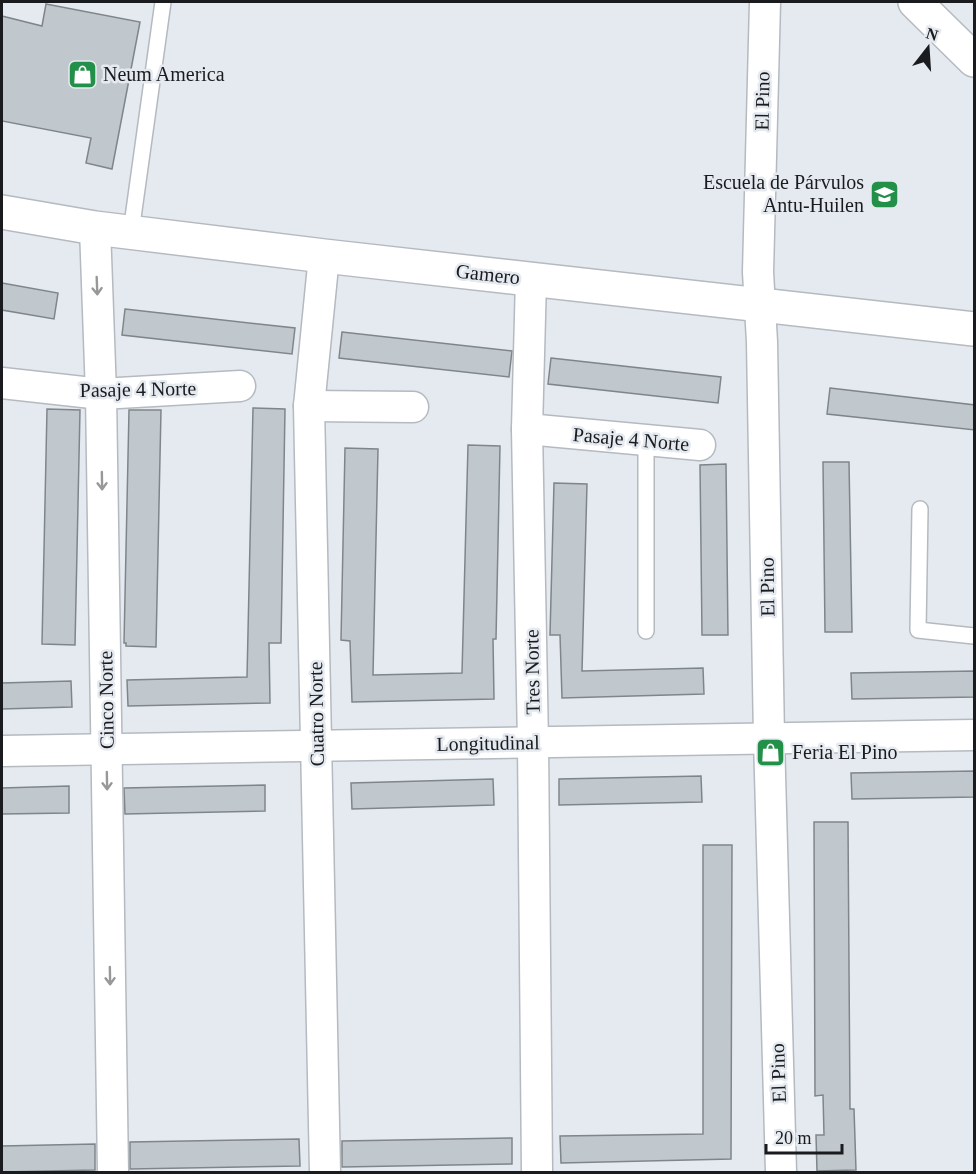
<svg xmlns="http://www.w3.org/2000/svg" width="976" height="1174" viewBox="0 0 976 1174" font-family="Georgia,serif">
	<rect width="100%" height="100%" fill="#e5eaf1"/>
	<g fill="#c0c8cd" stroke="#7f868a" stroke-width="1.5">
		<polygon points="46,4 140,22 112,169 86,163 91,138 2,121 2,16 42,26"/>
		<polygon points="2,283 58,293 54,319 2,310"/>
		<polygon points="125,309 295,328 292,354 122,335"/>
		<polygon points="342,332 512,351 509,377 339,358"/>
		<polygon points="551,358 721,377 718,403 548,384"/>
		<polygon points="830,388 975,405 975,430 827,414"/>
		<polygon points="253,408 285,409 281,643 269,643 270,703 128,706 127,680 247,677"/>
		<polygon points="47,409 80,410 75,645 42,644"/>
		<polygon points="129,410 161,410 156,647 126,646 126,643 124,643"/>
		<polygon points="468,445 500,446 496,639 493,639 494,699 352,702 350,641 341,640 345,448 378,449 373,675 462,673"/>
		<polygon points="823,462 849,462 852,632 825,632"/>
		<polygon points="726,464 728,635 702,635 700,465"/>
		<polygon points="554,483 587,484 582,671 703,668 704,694 562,698 560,635 550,635"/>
		<polygon points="975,671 975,697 852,699 851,673"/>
		<polygon points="71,681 72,707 2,709 2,683"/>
		<polygon points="975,771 975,797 852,799 851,773"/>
		<polygon points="701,776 702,802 559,805 559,779"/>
		<polygon points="493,779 494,805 352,809 351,783"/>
		<polygon points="265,785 265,811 125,814 124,788"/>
		<polygon points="69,786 69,813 2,814 2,788"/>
		<polygon points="814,822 848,822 850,1109 854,1109 856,1170 817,1171 816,1135 824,1135 823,1095 815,1096"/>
		<polygon points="703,845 732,845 731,1159 561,1163 560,1136 703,1134"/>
		<polygon points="512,1138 512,1164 342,1167 342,1141"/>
		<polygon points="299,1139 300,1166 130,1169 130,1142"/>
		<polygon points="95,1144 95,1170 2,1172 2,1146"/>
	</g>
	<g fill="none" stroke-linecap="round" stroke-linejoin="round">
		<defs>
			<g id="service">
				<polyline points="131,232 163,2"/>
				<polyline points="920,509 918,630 974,636"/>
				<polyline points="646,631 646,440"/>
			</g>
			<g id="minor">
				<polyline points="765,2 758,272 762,342 769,738 781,1172"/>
				<polyline points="95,228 101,394 113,1172"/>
				<polyline points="324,256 309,406 325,1172"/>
				<polyline points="531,279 527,429 533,743 537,1172"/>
				<polyline points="2,383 101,394 240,386"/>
				<polyline points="309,406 413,407"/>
				<polyline points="527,429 700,445"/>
				<polyline points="2,751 974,735"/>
			</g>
			<polyline id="tertiary" points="2,212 95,228 324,256 974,329"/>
			<polyline id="secondary" points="915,2 974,60"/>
		</defs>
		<use href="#service" stroke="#b5bac1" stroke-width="18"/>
		<use href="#minor" stroke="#b5bac1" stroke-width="33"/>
		<use href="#tertiary" stroke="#b5bac1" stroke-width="36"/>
		<use href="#secondary" stroke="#b5bac1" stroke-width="36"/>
		<use href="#service" stroke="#fff" stroke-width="15"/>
		<use href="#minor" stroke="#fff" stroke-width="30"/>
		<use href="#tertiary" stroke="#fff" stroke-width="33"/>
		<use href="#secondary" stroke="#fff" stroke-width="33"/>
	</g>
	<defs><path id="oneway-shaft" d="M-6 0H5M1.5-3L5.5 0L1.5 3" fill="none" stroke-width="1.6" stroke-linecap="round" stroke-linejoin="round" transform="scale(1.5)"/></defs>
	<g stroke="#98989a">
		<use href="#oneway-shaft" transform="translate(97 286) rotate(88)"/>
		<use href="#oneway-shaft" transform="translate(102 481) rotate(89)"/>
		<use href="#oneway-shaft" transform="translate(107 781) rotate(89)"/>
		<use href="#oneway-shaft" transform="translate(110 976) rotate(89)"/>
	</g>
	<defs>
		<symbol id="shop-square" viewBox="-11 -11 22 22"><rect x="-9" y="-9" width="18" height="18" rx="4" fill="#239049" stroke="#e5eaf1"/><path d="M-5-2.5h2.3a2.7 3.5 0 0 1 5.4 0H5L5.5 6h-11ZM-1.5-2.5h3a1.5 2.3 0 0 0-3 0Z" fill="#fff"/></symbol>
		<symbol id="school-square" viewBox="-11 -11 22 22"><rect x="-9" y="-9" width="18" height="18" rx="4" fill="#239049" stroke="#e5eaf1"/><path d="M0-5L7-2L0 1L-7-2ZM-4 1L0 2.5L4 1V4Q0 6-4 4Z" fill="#fff"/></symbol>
	</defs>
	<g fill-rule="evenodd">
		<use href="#shop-square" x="66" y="58" width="33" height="33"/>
		<use href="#school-square" x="868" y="178" width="33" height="33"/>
		<use href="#shop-square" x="754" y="736" width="33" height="33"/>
	</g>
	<g text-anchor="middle" stroke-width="5" stroke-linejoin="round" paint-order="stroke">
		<g font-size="20" fill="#1a1b1e" stroke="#e5eaf1" text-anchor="start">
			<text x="103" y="81">Neum America</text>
			<text x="864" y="189" text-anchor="end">Escuela de Párvulos<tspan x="864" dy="23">Antu-Huilen</tspan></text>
			<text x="792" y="759">Feria El Pino</text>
		</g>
		<g font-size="20" fill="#1a1b1e" stroke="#e5eaf1">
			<text transform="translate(762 101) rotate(-89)" y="7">El Pino</text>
			<text transform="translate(488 274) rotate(6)" y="7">Gamero</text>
			<text transform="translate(138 389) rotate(-1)" y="7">Pasaje 4 Norte</text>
			<text transform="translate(631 439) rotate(5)" y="7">Pasaje 4 Norte</text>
			<text transform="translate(767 587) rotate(-91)" y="7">El Pino</text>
			<text transform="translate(532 672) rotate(-91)" y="7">Tres Norte</text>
			<text transform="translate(106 700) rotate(-91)" y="7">Cinco Norte</text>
			<text transform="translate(316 714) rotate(-91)" y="7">Cuatro Norte</text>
			<text transform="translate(488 743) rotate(-1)" y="7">Longitudinal</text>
			<text transform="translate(778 1073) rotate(-92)" y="7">El Pino</text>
		</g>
	</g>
	<rect width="976" height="1174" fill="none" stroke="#1a1b1e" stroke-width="6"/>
	<g transform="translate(928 48) rotate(17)" stroke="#e5eaf1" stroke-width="4.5" paint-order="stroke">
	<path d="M0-4.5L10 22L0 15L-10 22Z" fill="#1a1b1e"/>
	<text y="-9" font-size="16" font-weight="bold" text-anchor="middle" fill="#1a1b1e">N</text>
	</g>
	<path d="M766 1144v9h76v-9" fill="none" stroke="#1a1b1e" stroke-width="3"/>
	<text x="775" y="1144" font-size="18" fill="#1a1b1e" stroke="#e5eaf1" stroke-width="4.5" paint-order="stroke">20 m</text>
</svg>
